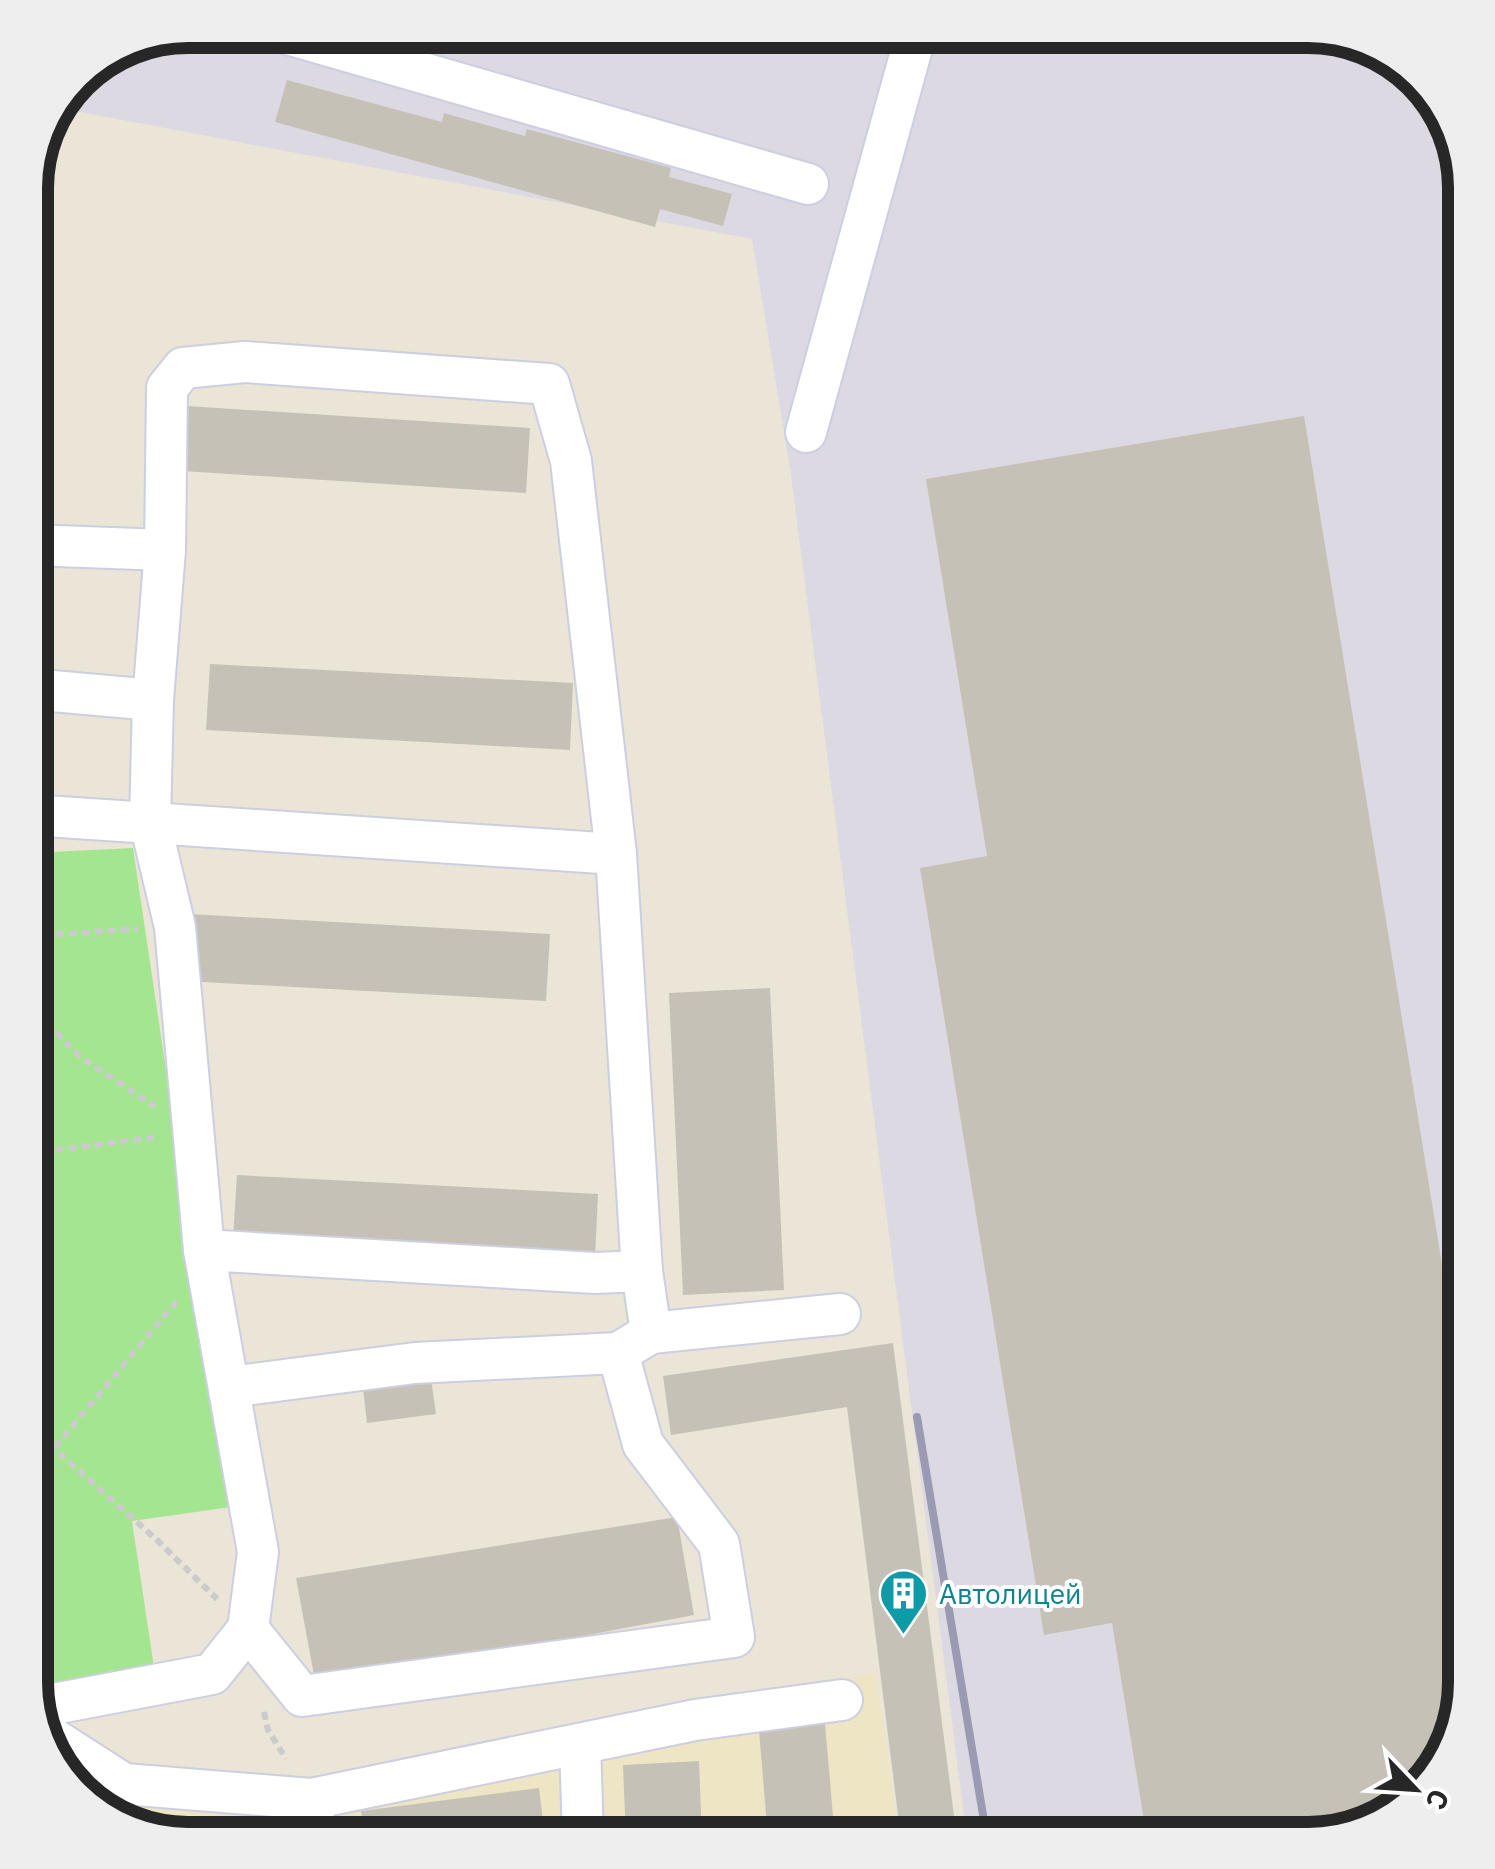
<svg xmlns="http://www.w3.org/2000/svg" width="1495" height="1869" viewBox="0 0 1495 1869" font-family="'IBM Plex Sans',sans-serif">
	<rect width="100%" height="100%" fill="#ebe5d7"/>
	<polygon fill="#ddd9e2" points="188,30 1317,30 1386,51 1438,100 1465,187 1465,1682 1448,1752 1395,1812 1308,1839 967,1839 790,468 752,239 64,109 83,69"/>
	<polygon fill="#eee5c5" points="876,1673 899,1839 187,1839 109,1818 57,1769 45,1731 122,1764 327,1777"/>
	<polygon fill="#a3e68f" points="133,848 231,1507 132,1521 155,1674 33,1693 30,1682 30,853"/>
	<polygon fill="#dbd7ce" points="284,1816 288,1839 187,1839 156,1831"/>
	<g fill="#c6c1b7">
		<polygon points="797,30 833,30 830,40"/>
		<polygon points="287,80 442,122 444,113 525,136 527,129 671,168 669,177 732,194 723,226 660,209 655,227 275,122"/>
		<polygon points="187,406 530,428 526,493 183,471"/>
		<polygon points="1304,416 1465,1406 1465,1682 1448,1752 1395,1812 1308,1839 1147,1839 1112,1623 1044,1635 920,868 987,856 926,479"/>
		<polygon points="210,664 573,683 570,750 206,730"/>
		<polygon points="189,914 550,934 546,1001 185,981"/>
		<polygon points="770,988 784,1290 683,1295 669,993"/>
		<polygon points="237,1175 598,1194 595,1258 233,1239"/>
		<polygon points="893,1343 957,1839 901,1839 847,1407 671,1435 663,1376"/>
		<polygon points="431,1379 436,1414 367,1423 363,1388"/>
		<polygon points="677,1517 694,1615 316,1686 296,1578"/>
		<polygon points="825,1724 835,1839 768,1839 759,1730"/>
		<polygon points="699,1761 702,1839 626,1839 623,1765"/>
		<polygon points="539,1788 545,1839 365,1839 361,1811"/>
	</g>
	<g fill="none" stroke-linecap="round" stroke-linejoin="round">
		<defs>
			<g id="minor">
				<polyline points="274,30 808,184"/>
				<polyline points="806,432 917,30"/>
				<polyline points="30,545 165,550"/>
				<polyline points="30,689 153,700 150,822 175,927 204,1250"/>
				<polyline points="153,700 165,550 167,388 183,368 245,362 549,384 571,461 616,854 642,1271 651,1333 618,1353"/>
				<polyline points="30,815 616,854"/>
				<polyline points="651,1333 840,1314"/>
				<polyline points="230,1387 415,1363 618,1353 643,1444 719,1544 734,1637 302,1696 248,1629"/>
				<polyline points="38,1707 212,1674 248,1629 258,1552 204,1250 595,1273 642,1271"/>
				<polyline points="46,1734 124,1784 311,1799 317,1839"/>
				<polyline points="580,1744 583,1839"/>
				<polyline points="311,1799 695,1720 842,1700"/>
			</g>
		</defs>
		<use href="#minor" stroke="#cccee2" stroke-width="44"/>
		<g stroke="#cbcbcb" stroke-width="6" stroke-dasharray="8 5" stroke-linecap="butt">
			<polyline points="30,936 138,929"/>
			<polyline points="30,1004 79,1056 155,1107"/>
			<polyline points="30,1153 158,1137"/>
			<polyline points="30,1427 157,1540 217,1599"/>
			<polyline points="30,1477 177,1301"/>
			<polyline points="264,1712 268,1730 286,1759"/>
		</g>
		<use href="#minor" stroke="#fff" stroke-width="40"/>
		<polyline stroke="#9a9bb3" stroke-width="8" points="917,1417 987,1839"/>
	</g>
	<defs>
		<symbol id="building-pin" viewBox="-11 -11 22 30"><path d="M0 17L-7.5 6A9.5 9.5 0 1 1 7.5 6Z" fill="#0f9aa8" stroke="#fff"/><path d="M-4-6H4V6H1V3H-1V6H-4ZM-2.5-4.3h1.7v1.8h-1.7ZM.8-4.3h1.7v1.8H.8ZM-2.5-1h1.7V.8h-1.7ZM.8-1h1.7V.8H.8Z" fill="#fff"/></symbol>
	</defs>
	<g fill-rule="evenodd">
		<use href="#building-pin" x="876" y="1566" width="55" height="75"/>
	</g>
	<g text-anchor="middle" stroke-width="8" stroke-linejoin="round" paint-order="stroke">
		<g font-size="28" fill="#0d838f" stroke="#fff" text-anchor="start">
			<text x="939" y="1604">Автолицей</text>
		</g>
	</g>
	<path d="M0 0H1495V1869H0ZM188 48H1308A140 140 0 0 1 1448 188V1682A140 140 0 0 1 1308 1822H188A140 140 0 0 1 48 1682V188A140 140 0 0 1 188 48Z" fill="#eee" fill-rule="evenodd"/>
	<path fill="none" stroke="#272727" stroke-width="12" d="M188 48H1308A140 140 0 0 1 1448 188V1682A140 140 0 0 1 1308 1822H188A140 140 0 0 1 48 1682V188A140 140 0 0 1 188 48Z"/>
	<g transform="translate(1415 1789) rotate(115)" stroke="#ffffff" stroke-width="8" paint-order="stroke">
	<path d="M0-8L18 38L0 25L-18 38Z" fill="#272727"/>
	<text y="-15" font-size="28" font-weight="bold" text-anchor="middle" fill="#272727">С</text>
	</g>
</svg>
